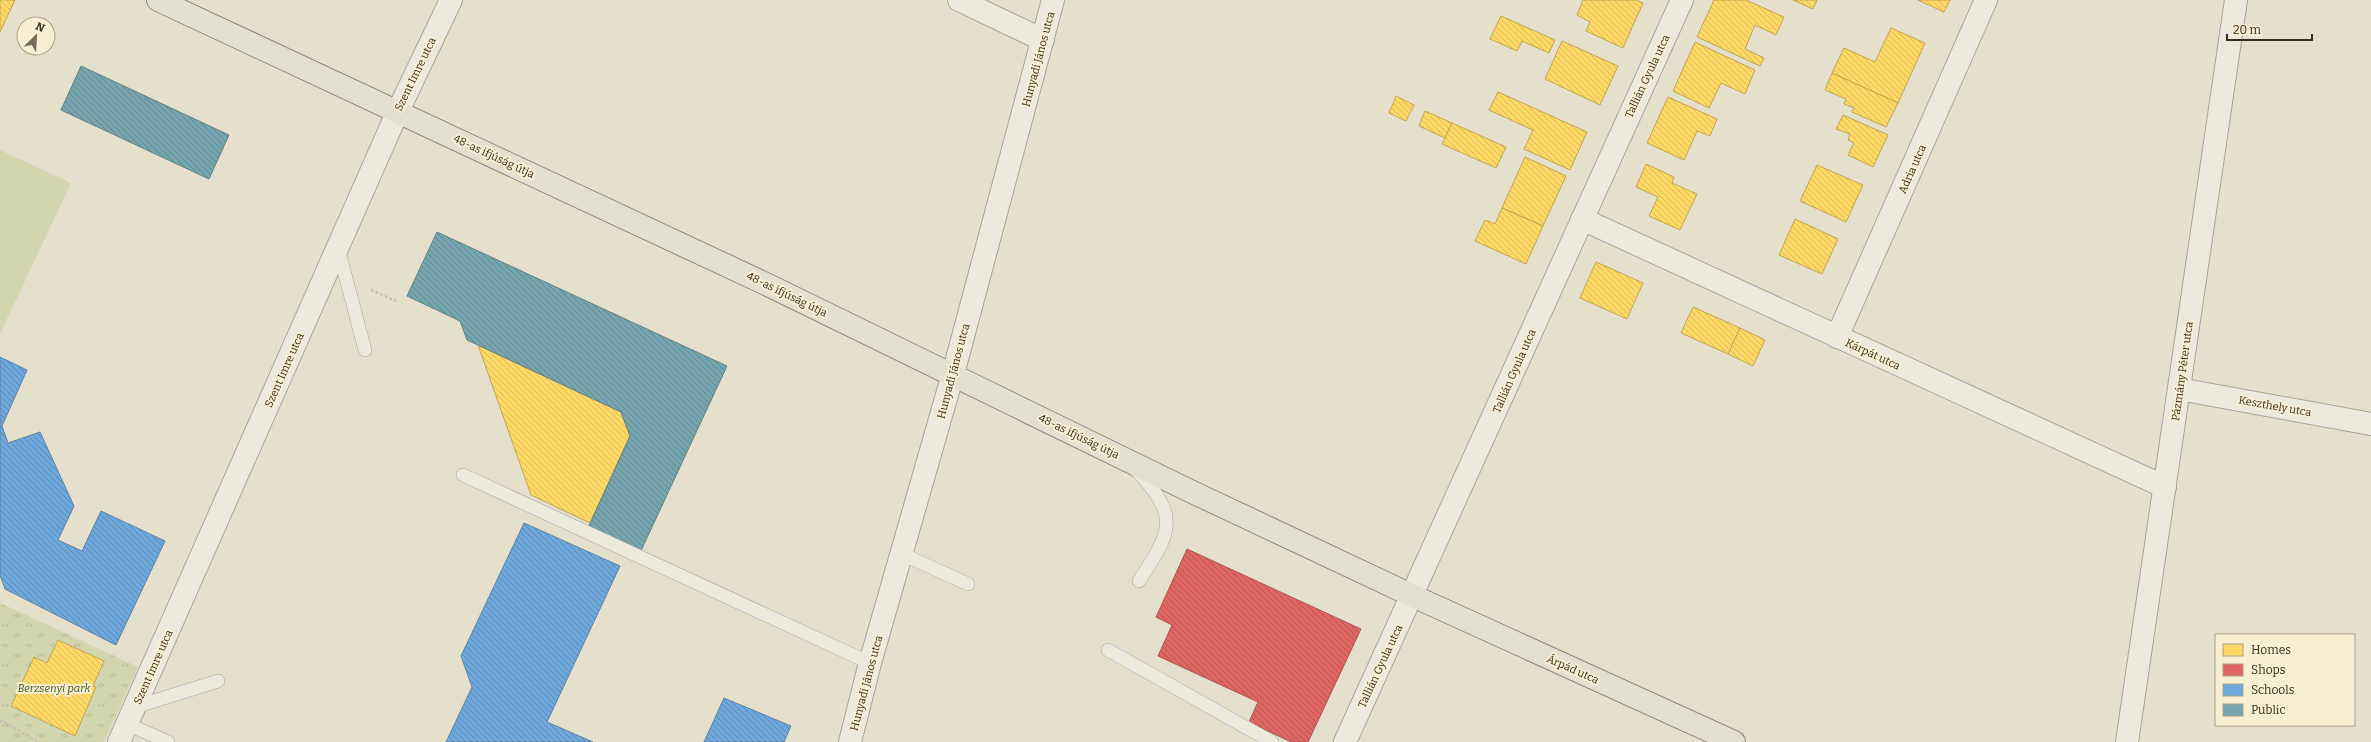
<svg xmlns="http://www.w3.org/2000/svg" width="2371" height="742" viewBox="0 0 2371 742" font-family="Bitter,serif">
	<defs>
		<pattern id="grass-tufts" width="24" height="20" patternUnits="userSpaceOnUse"><rect width="24" height="20" fill="#d1d6ae"/><path d="M3 7l-1-3M5 7V3M7 7l1-3M15 17l-1-3M17 17v-4M19 17l1-3" fill="none" stroke="#b4b895"/></pattern>
		<pattern id="homes-back-hatch" width="6" height="6" patternUnits="userSpaceOnUse"><rect width="6" height="6" fill="#ffd966"/><path d="M-1 5l2 2M0 0l6 6M5-1l2 2" fill="none" stroke="#dbbb58"/></pattern>
		<pattern id="shops-back-hatch" width="6" height="6" patternUnits="userSpaceOnUse"><rect width="6" height="6" fill="#e06666"/><path d="M-1 5l2 2M0 0l6 6M5-1l2 2" fill="none" stroke="#b75453"/></pattern>
		<pattern id="schools-back-hatch" width="6" height="6" patternUnits="userSpaceOnUse"><rect width="6" height="6" fill="#6fa8dc"/><path d="M-1 5l2 2M0 0l6 6M5-1l2 2" fill="none" stroke="#5c89b2"/></pattern>
		<pattern id="public-back-hatch" width="6" height="6" patternUnits="userSpaceOnUse"><rect width="6" height="6" fill="#76a5af"/><path d="M-1 5l2 2M0 0l6 6M5-1l2 2" fill="none" stroke="#62878e"/></pattern>
	</defs>
	<rect width="100%" height="100%" fill="#e4e0cc"/>
	<polygon fill="url(#grass-tufts)" points="0,603 138,667 104,742 0,742"/>
	<polygon fill="#d1d6ae" points="0,150 71,183 0,334"/>
	<g fill="url(#homes-back-hatch)" stroke="#c3a550">
		<polygon points="0,0 15,0 0,32"/>
		<polygon points="1583,0 1636,0 1643,3 1623,48 1586,31 1590,22 1577,15"/>
		<polygon points="1714,0 1746,0 1784,17 1776,35 1755,25 1745,49 1764,58 1760,66 1697,37"/>
		<polygon points="1793,0 1817,0 1813,9"/>
		<polygon points="1918,0 1950,0 1944,12"/>
		<polygon points="1501,16 1555,40 1549,53 1522,41 1517,51 1490,39"/>
		<polygon points="1891,28 1925,43 1898,103 1832,73 1844,48 1875,62"/>
		<polygon points="1562,41 1618,66 1600,105 1545,79"/>
		<polygon points="1695,42 1755,70 1745,94 1721,83 1709,108 1673,91"/>
		<polygon points="1832,73 1898,103 1886,127 1852,112 1854,108 1844,104 1846,99 1825,90"/>
		<polygon points="1498,92 1587,132 1570,170 1524,149 1533,130 1489,110"/>
		<polygon points="1396,96 1414,105 1406,121 1389,113"/>
		<polygon points="1668,97 1717,119 1710,136 1697,131 1684,160 1647,143"/>
		<polygon points="1425,111 1452,123 1445,138 1419,126"/>
		<polygon points="1843,115 1888,135 1873,167 1848,155 1854,143 1848,140 1850,134 1836,129"/>
		<polygon points="1452,123 1506,147 1496,168 1442,144"/>
		<polygon points="1525,157 1566,176 1543,226 1502,208"/>
		<polygon points="1646,164 1674,177 1672,183 1697,194 1680,230 1649,216 1658,197 1636,187"/>
		<polygon points="1817,165 1863,185 1846,222 1800,201"/>
		<polygon points="1502,208 1543,226 1526,264 1475,241 1485,220 1495,224"/>
		<polygon points="1795,219 1838,239 1822,274 1779,255"/>
		<polygon points="1596,262 1643,283 1627,319 1580,298"/>
		<polygon points="1693,307 1740,328 1728,354 1681,333"/>
		<polygon points="1740,328 1765,340 1753,366 1728,354"/>
		<polygon points="478,345 621,412 630,436 590,523 531,495"/>
		<polygon points="58,640 104,661 93,686 96,687 75,736 11,706 34,657 47,663"/>
	</g>
	<polygon fill="url(#shops-back-hatch)" stroke="#ae5550" points="1187,549 1361,629 1308,742 1291,742 1249,722 1258,702 1158,656 1172,625 1156,617"/>
	<g fill="url(#schools-back-hatch)" stroke="#5e83a3">
		<polygon points="0,357 27,370 2,426 8,443 40,432 74,506 58,540 82,551 101,511 165,541 116,645 5,589 0,575"/>
		<polygon points="524,523 620,566 547,722 593,742 446,742 472,687 461,656"/>
		<polygon points="724,698 791,726 784,742 704,742"/>
	</g>
	<g fill="url(#public-back-hatch)" stroke="#638183">
		<polygon points="81,66 229,135 209,179 61,110"/>
		<polygon points="437,232 727,366 639,555 587,530 630,436 621,412 467,340 460,321 407,296"/>
	</g>
	<g fill="none" stroke-linecap="round" stroke-linejoin="round">
		<defs>
			<g id="lane">
				<polyline points="338,248 365,350"/>
				<path d="M 1136,470 C 1181,517 1171,532 1139,581"/>
				<polyline points="463,475 870,663"/>
				<polyline points="902,554 968,584"/>
				<polyline points="1108,650 1272,742"/>
				<polyline points="135,707 218,681"/>
				<polyline points="127,724 168,742"/>
			</g>
			<g id="street">
				<polyline points="959,0 1043,40"/>
				<polyline points="1582,219 2165,487"/>
				<polyline points="1837,337 1986,0"/>
				<polyline points="2179,389 2371,424"/>
				<polyline points="119,742 398,111 451,0"/>
				<polyline points="850,742 870,663 953,374 1053,0"/>
				<polyline points="1345,742 1682,0"/>
				<polyline points="2127,742 2236,0"/>
			</g>
			<polyline id="primary" points="158,0 766,284 1188,490 1413,596 1734,742"/>
		</defs>
		<use href="#lane" stroke="#a9a495" stroke-width="14"/>
		<use href="#street" stroke="#a9a495" stroke-width="24"/>
		<use href="#primary" stroke="#8f897c" stroke-width="24"/>
		<g stroke="#c5c1b4" stroke-width="2.5" stroke-dasharray="3 2" stroke-linecap="butt">
			<polyline points="371,290 396,301"/>
			<polyline points="0,720 38,742"/>
		</g>
		<use href="#lane" stroke="#ece9dd" stroke-width="13"/>
		<use href="#street" stroke="#ece9dd" stroke-width="22"/>
		<use href="#primary" stroke="#e4e0cf" stroke-width="22"/>
	</g>
	<g text-anchor="middle" stroke-width="4" stroke-linejoin="round" paint-order="stroke">
		<g font-size="11" fill="#382d1d" stroke="#f6efd1">
			<text transform="translate(1038 59) rotate(-75)" y="4">Hunyadi János utca</text>
			<text transform="translate(415 74) rotate(-64)" y="4">Szent Imre utca</text>
			<text transform="translate(1647 76) rotate(-65)" y="4">Tallián Gyula utca</text>
			<text transform="translate(494 156) rotate(25)" y="4">48-as ifjúság útja</text>
			<text transform="translate(1912 169) rotate(-66)" y="4">Adria utca</text>
			<text transform="translate(787 294) rotate(26)" y="4">48-as ifjúság útja</text>
			<text transform="translate(1873 354) rotate(25)" y="4">Kárpát utca</text>
			<text transform="translate(284 370) rotate(-66)" y="4">Szent Imre utca</text>
			<text transform="translate(953 371) rotate(-75)" y="4">Hunyadi János utca</text>
			<text transform="translate(1514 371) rotate(-66)" y="4">Tallián Gyula utca</text>
			<text transform="translate(2182 371) rotate(-82)" y="4">Pázmány Péter utca</text>
			<text transform="translate(2275 406) rotate(10)" y="4">Keszthely utca</text>
			<text transform="translate(1079 436) rotate(26)" y="4">48-as ifjúság útja</text>
			<text transform="translate(1380 666) rotate(-65)" y="4">Tallián Gyula utca</text>
			<text transform="translate(153 667) rotate(-66)" y="4">Szent Imre utca</text>
			<text transform="translate(1573 669) rotate(24)" y="4">Árpád utca</text>
			<text transform="translate(866 683) rotate(-75)" y="4">Hunyadi János utca</text>
		</g>
		<g font-size="11" font-style="italic" fill="#445523" stroke="#f6efd1">
			<text x="54" y="692">Berzsenyi park</text>
		</g>
	</g>
	<rect x="2215" y="634" width="140" height="92" fill="#f6efd1" stroke="#aaa189"/>
	<rect x="2223" y="644" width="20" height="12" fill="#ffd966" stroke="#aaa189"/>
	<text x="2251" y="654" font-size="12" fill="#382d1d">Homes</text>
	<rect x="2223" y="664" width="20" height="12" fill="#e06666" stroke="#aaa189"/>
	<text x="2251" y="674" font-size="12" fill="#382d1d">Shops</text>
	<rect x="2223" y="684" width="20" height="12" fill="#6fa8dc" stroke="#aaa189"/>
	<text x="2251" y="694" font-size="12" fill="#382d1d">Schools</text>
	<rect x="2223" y="704" width="20" height="12" fill="#76a5af" stroke="#aaa189"/>
	<text x="2251" y="714" font-size="12" fill="#382d1d">Public</text>
	<g transform="translate(36 36) rotate(25)"><circle r="19" fill="#f6efd1" stroke="#aaa189"/>
	<path d="M0-3L7 15L0 10L-7 15Z" fill="#746c5a"/>
	<text y="-6" font-size="11" font-weight="bold" text-anchor="middle" fill="#382d1d">N</text>
	</g>
	<path d="M2227 34v6h85v-6" fill="none" stroke="#382d1d" stroke-width="2"/>
	<text x="2233" y="34" font-size="12" fill="#382d1d" stroke="#f6efd1" stroke-width="3" paint-order="stroke">20 m</text>
</svg>
